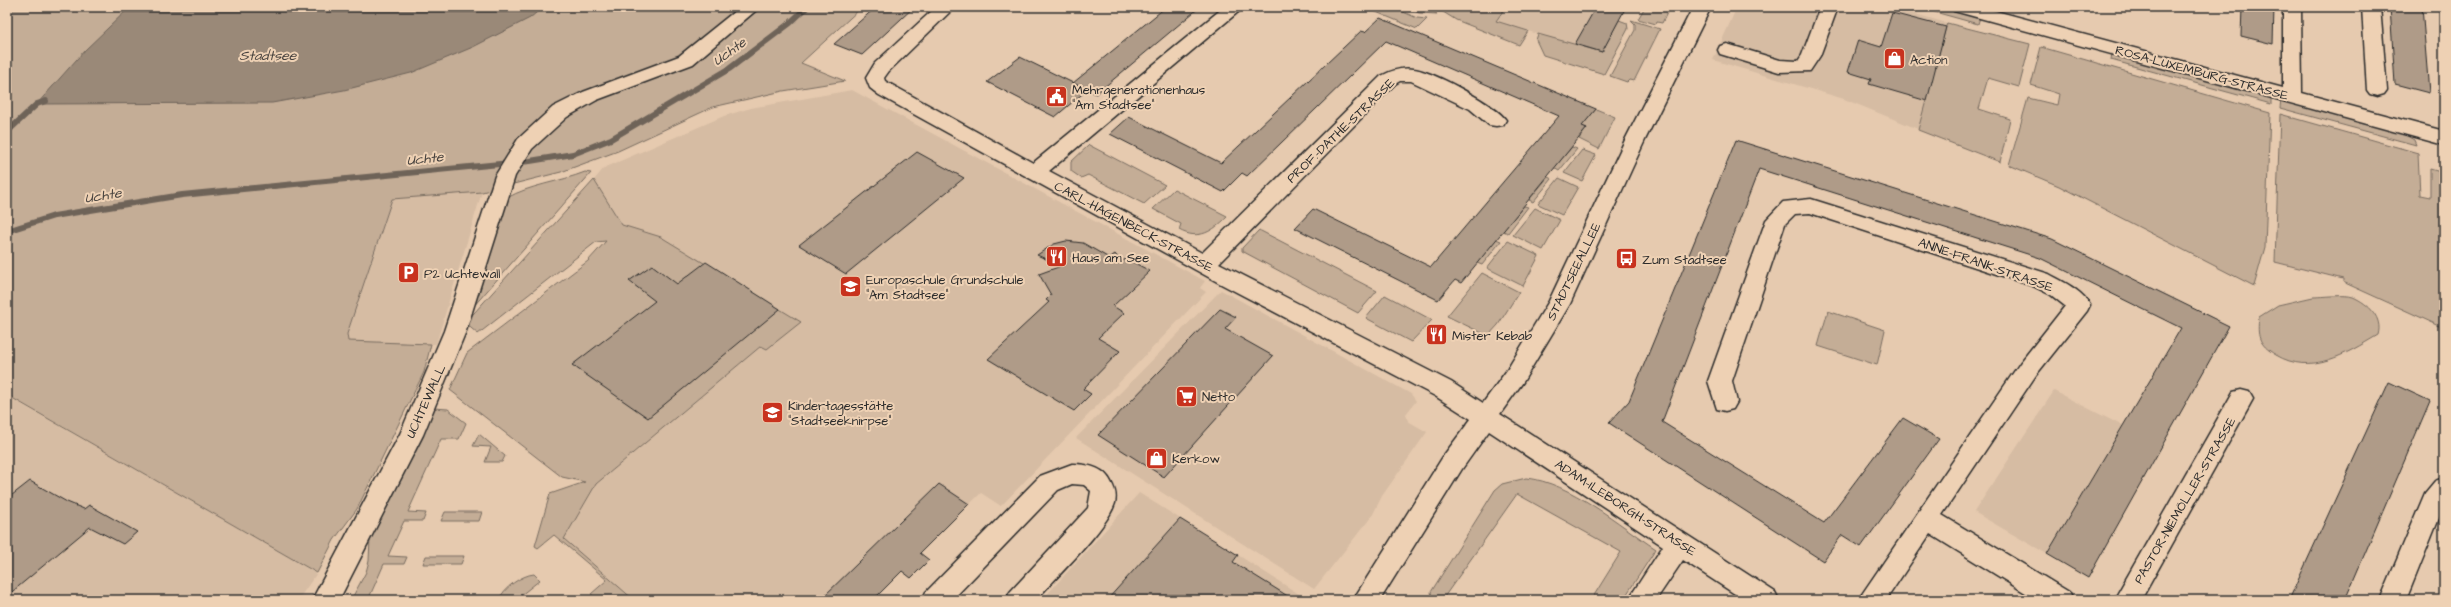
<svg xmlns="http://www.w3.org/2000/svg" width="2451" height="607" viewBox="0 0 2451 607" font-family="'Architects Daughter',sans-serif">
	<rect width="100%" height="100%" fill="#e6caaf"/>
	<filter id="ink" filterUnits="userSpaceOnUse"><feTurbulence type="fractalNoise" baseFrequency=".025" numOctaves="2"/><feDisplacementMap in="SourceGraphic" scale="8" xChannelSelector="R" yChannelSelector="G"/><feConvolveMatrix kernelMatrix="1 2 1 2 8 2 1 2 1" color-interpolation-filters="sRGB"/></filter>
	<g filter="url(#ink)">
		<g fill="#d6bca3">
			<polygon points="1501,7 1626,7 1593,67 1541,35 1496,21 1505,8"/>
			<polygon points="1737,7 1890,7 1947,23 1918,129 1844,99 1713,60"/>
			<polygon points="852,90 1205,281 1200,288 1206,292 1001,506 981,493 920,553 929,560 911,577 902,571 873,600 634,600 564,539 596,484 762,345 767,349 780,309 661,237 622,225 594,180 604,168 724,116 751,108"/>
			<polygon points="482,192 436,344 348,342 347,334 392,199"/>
			<polygon points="1221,290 1411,394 1416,401 1406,414 1408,421 1427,432 1382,496 1372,516 1314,589 1076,438"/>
			<polygon points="2054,391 2123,426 2118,434 2157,454 2095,472 2047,554 1974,512"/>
			<polygon points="7,396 317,573 298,600 7,600"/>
			<polygon points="1139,493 1238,555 1305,598 1303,600 1042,600"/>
		</g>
		<g fill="#c4ad96" stroke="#786c60">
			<polygon points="7,7 862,7 801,63 845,81 783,91 713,107 618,151 561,172 482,192 392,199 347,334 348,341 431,344 424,372 357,509 334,540 317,573 7,395"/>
			<polygon points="1364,7 1392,7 1417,18 1427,19 1417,29"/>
			<polygon points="1404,7 1428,7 1437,14 1419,13"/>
			<polygon points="1442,7 1501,7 1505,8 1496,21 1528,31 1519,45 1456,20 1440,10"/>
			<polygon points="1645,7 1670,7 1662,23 1657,22 1656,24 1638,19"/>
			<polygon points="1917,7 1945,7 1980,17 1978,24"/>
			<polygon points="1619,20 1627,23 1628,29 1604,74 1543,55 1536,40 1538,34 1602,52"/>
			<polygon points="1631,20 1660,29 1634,81 1629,80 1627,82 1610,76 1635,30 1635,24"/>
			<polygon points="1947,23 2030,44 2019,87 1988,78 1979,109 2010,119 2000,162 1918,130"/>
			<polygon points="2041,47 2270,113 2265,247 2254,286 2059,186 2009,165 2028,98 2057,105 2059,94 2031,85"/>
			<polygon points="2112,53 2271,96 2271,104 2111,60"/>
			<polygon points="2281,98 2402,133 2414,140 2416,145 2280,108"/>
			<polygon points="1596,109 1615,117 1599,149 1579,139 1587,128 1582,126"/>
			<polygon points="2280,114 2418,153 2420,195 2430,197 2430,169 2444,173 2444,328 2343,282 2343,279 2275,262"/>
			<polygon points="1089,145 1165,185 1144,204 1088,175 1081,178 1071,171 1071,162"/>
			<polygon points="1572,147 1577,149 1559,171 1554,168"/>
			<polygon points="1582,150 1596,155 1582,181 1564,173"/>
			<path d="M 585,172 L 591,173 L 472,308 L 507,198 C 529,185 560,182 585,172 Z"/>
			<polygon points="1548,177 1552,179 1533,202 1529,200"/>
			<polygon points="1559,178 1578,187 1562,215 1538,204"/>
			<polygon points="594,180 622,225 661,237 801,322 767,349 761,346 596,484 564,539 634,600 598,600 591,594 607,580 554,535 538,548 535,546 550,494 585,482 562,477 450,390 467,353 588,261 606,241 596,242 478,334 465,323"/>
			<path d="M 1174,189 L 1227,216 L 1227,217 C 1213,231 1199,241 1179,230 L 1181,224 L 1153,209 Z"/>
			<polygon points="1524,206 1528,207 1508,233 1503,231"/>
			<polygon points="1535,208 1560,220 1543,250 1513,235"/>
			<polygon points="1259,230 1377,291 1358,313 1242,251 1242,248"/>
			<polygon points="1496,239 1501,241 1482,265 1477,263"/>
			<polygon points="1508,241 1539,256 1523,286 1487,268"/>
			<polygon points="1482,273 1519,292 1498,325 1488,336 1447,316"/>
			<polygon points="1385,295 1432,320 1411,342 1366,318"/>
			<path d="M 2313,297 C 2323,297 2345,294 2353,297 C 2369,304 2383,318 2378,335 C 2346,354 2311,376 2276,355 C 2258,344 2257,336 2259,317 L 2278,305 Z"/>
			<polygon points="1828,311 1885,330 1877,365 1818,346"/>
			<polygon points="434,408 448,409 466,423 459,439 441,439 408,512 426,513 423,521 404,521 388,556 407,557 404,564 384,564 368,600 351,600 366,572 369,561 370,538 429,415"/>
			<polygon points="479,434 505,456 502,462 485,462 491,447 473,446"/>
			<path d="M 1526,478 C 1570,482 1619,525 1656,549 L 1623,600 L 1595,600 L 1593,597 L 1621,552 L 1517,494 L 1442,600 L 1433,600 L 1431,592 L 1495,490 L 1502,484 Z"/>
			<polygon points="445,512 482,512 479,521 441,521"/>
			<polygon points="426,556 464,556 461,564 423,564"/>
			<path d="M 534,574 L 540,580 L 515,600 L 499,600 C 503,588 522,575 534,574 Z"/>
		</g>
		<polygon fill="#9a8978" stroke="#6e6359" points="130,7 543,7 530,18 473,47 411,73 344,90 272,103 37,104 85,50"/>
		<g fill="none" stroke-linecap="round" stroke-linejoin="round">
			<g stroke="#6e6359" stroke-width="6">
				<polyline points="7,132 37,104 46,101"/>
				<polyline points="7,231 54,216 182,195 530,161 573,154 611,139 729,69 790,23 807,7"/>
			</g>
		</g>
		<g fill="#af9b88" stroke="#2b2b2b">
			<polygon points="876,7 914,7 862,55 834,44"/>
			<polygon points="1166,7 1200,7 1096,94 1073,83"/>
			<polygon points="1596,7 1626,7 1602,52 1575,44"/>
			<polygon points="2242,7 2274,7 2273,44 2241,36"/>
			<polygon points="2390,7 2422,7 2429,93 2395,84"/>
			<polygon points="1892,13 1946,27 1927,101 1869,84 1871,79 1848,72 1858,40 1881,47"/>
			<polygon points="1380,18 1596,109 1582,126 1587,128 1461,283 1455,280 1438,300 1295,228 1313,209 1431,267 1559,116 1386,41 1247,176 1242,173 1223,192 1110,134 1129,117 1221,163 1361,31 1365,32"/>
			<polygon points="1020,57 1073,83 1087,90 1055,117 987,82"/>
			<polygon points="1736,140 2052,239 2229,326 2088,578 2047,554 2181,328 2040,258 1759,169 1662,422 1824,523 1903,418 1939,439 1861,547 1842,535 1823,561 1609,423 1629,401"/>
			<polygon points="917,152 964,178 846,274 799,245"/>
			<polygon points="1066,241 1083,243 1109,258 1115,254 1121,261 1127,259 1150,271 1113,306 1124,313 1098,338 1120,351 1083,389 1091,394 1074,411 988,359 1049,302 1046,300 1051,295 1039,274 1061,266 1037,255 1054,244"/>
			<polygon points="706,262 780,309 648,418 572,365 655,301 629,281 652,265 677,284"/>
			<polygon points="1220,309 1236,317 1225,329 1273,356 1164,477 1098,435"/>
			<polygon points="2389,382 2430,401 2345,600 2289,600"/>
			<polygon points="30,481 67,502 84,509 89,505 137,532 123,544 90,527 7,596 7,499"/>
			<polygon points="939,484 969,504 920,553 929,560 911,578 902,571 873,600 820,600"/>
			<polygon points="1180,519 1238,555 1233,562 1294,600 1107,600"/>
		</g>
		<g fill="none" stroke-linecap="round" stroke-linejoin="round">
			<defs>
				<g id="minor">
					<polygon points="740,7 760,7 693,64 597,100 567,117 532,149 515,176 466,331 423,435 339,600 312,600 400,434 444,331 495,176 518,139 553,107 583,92 679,56"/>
					<path d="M 936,7 L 955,7 L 889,71 L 884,78 L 885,81 L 1033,163 L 1224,7 L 1244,7 L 1049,171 L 1202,253 L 1381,76 C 1392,70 1402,67 1414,69 C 1432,71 1496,105 1506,120 L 1503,125 L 1496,126 L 1489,125 L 1470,109 L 1411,81 L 1400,81 L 1395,84 L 1219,263 L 1451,382 L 1483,403 L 1507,370 L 1549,301 L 1625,140 L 1693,7 L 1711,7 L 1645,140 L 1570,304 L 1523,382 L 1500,414 L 1775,592 L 1779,600 L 1744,600 L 1683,560 L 1656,600 L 1628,600 L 1663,546 L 1489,431 L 1462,469 L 1380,600 L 1353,600 L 1444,455 L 1471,419 L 1435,396 L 1221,284 L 879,95 L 870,88 L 866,78 L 875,63 Z"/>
					<polygon points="1820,7 1838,7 1820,56 1810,71 1779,72 1720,54 1718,50 1720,46 1727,44 1780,60 1798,61 1802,55"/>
					<polygon points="1951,7 1981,7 2283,88 2283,7 2301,7 2302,93 2444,131 2444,145 1954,11"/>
					<polygon points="2362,7 2380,7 2387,90 2384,94 2377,96 2370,94 2367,90"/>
					<path d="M 1811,199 L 2049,274 C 2063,282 2082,290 2090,305 L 2087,311 L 2036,375 L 1942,515 L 2069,592 L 2073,600 L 2037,600 L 1930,534 L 1886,600 L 1858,600 L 2020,363 L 2065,306 L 2051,295 L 2033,286 L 1810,213 L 1795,214 L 1785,224 L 1732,381 L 1737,402 L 1733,409 L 1725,411 L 1717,409 L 1708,381 L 1766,220 L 1783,202 Z"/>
					<polygon points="2241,390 2249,392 2253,399 2141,600 2114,600 2233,392"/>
					<path d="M 1072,464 C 1087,464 1104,467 1111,482 C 1115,489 1117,495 1115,503 C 1107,529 1056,577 1036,600 L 1006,600 L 1010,592 L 1088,508 L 1091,491 L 1084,485 L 1072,484 L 1058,490 L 952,600 L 922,600 L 926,592 L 1040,476 Z"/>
					<polygon points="2444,478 2444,506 2406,600 2380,600 2425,493 2435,481"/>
				</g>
			</defs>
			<use href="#minor" stroke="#2b2b2b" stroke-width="3"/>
			<use href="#minor" fill="#eed1b4" fill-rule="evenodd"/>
		</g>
	</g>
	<defs>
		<symbol id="shop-square" viewBox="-11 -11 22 22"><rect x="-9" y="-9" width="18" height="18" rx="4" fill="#c8321e" stroke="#eed1b4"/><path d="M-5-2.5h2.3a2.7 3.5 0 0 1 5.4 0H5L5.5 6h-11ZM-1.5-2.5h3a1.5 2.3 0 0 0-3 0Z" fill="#fff"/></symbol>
		<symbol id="civic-square" viewBox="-11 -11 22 22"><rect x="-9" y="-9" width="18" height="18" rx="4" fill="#c8321e" stroke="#eed1b4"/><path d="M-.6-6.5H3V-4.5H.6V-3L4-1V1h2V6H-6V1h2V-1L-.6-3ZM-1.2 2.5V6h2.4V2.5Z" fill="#fff"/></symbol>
		<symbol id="restaurant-square" viewBox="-11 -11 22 22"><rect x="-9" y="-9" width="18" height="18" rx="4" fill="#c8321e" stroke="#eed1b4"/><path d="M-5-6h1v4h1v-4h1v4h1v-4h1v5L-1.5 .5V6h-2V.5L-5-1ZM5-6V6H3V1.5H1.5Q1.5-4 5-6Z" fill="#fff"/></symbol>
		<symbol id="bus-square" viewBox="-11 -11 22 22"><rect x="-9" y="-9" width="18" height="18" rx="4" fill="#c8321e" stroke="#eed1b4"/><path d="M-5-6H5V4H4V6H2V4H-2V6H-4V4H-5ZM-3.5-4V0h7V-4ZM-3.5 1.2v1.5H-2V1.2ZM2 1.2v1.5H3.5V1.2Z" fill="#fff"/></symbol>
		<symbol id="parking-square" viewBox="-11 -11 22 22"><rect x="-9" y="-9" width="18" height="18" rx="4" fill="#c8321e" stroke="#eed1b4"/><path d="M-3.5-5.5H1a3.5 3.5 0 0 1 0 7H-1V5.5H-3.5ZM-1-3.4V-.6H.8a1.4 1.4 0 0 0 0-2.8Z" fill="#fff"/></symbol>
		<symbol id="school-square" viewBox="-11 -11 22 22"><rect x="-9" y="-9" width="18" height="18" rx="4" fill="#c8321e" stroke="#eed1b4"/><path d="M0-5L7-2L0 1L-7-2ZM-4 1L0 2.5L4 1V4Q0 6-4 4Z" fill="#fff"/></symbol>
		<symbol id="supermarket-square" viewBox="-11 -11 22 22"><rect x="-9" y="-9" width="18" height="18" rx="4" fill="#c8321e" stroke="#eed1b4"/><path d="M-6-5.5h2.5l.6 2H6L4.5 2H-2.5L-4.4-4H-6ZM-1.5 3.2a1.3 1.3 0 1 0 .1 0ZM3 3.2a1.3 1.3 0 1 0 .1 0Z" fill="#fff"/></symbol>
	</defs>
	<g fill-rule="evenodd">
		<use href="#shop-square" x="1882" y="46" width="25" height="25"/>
		<use href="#civic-square" x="1044" y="84" width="25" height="25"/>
		<use href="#restaurant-square" x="1044" y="244" width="25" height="25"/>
		<use href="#bus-square" x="1614" y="246" width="25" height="25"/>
		<use href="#parking-square" x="396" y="260" width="25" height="25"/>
		<use href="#school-square" x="838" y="274" width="25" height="25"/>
		<use href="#restaurant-square" x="1424" y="322" width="25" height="25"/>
		<use href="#supermarket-square" x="1174" y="384" width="25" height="25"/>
		<use href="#school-square" x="760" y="400" width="25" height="25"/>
		<use href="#shop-square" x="1144" y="446" width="25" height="25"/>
	</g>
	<g text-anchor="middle" stroke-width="4" stroke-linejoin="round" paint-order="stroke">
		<g font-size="13" fill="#2b2b2b" stroke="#eed1b4" text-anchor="start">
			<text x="1910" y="64">Action</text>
			<text x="1072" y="94">Mehrgenerationenhaus<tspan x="1072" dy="15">"Am Stadtsee"</tspan></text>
			<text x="1072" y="262">Haus am See</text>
			<text x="1642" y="264">Zum Stadtsee</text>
			<text x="424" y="278">P2 Uchtewall</text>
			<text x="866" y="284">Europaschule Grundschule<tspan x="866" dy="15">"Am Stadtsee"</tspan></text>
			<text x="1452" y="340">Mister Kebab</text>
			<text x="1202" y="401">Netto</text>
			<text x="788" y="410">Kindertagesstätte<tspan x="788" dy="15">"Stadtseeknirpse"</tspan></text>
			<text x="1172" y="463">Kerkow</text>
		</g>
		<g font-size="13" fill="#2b2b2b" stroke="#eed1b4">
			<text transform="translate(2202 72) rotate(15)" y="5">ROSA-LUXEMBURG-STRASSE</text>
			<text transform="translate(1340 130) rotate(-44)" y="5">PROF.-DATHE-STRASSE</text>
			<text transform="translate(1134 226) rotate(28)" y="5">CARL-HAGENBECK-STRASSE</text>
			<text transform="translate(1986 264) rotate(19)" y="5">ANNE-FRANK-STRASSE</text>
			<text transform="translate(1573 271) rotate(-64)" y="5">STADTSEEALLEE</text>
			<text transform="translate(425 401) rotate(-66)" y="5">UCHTEWALL</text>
			<text transform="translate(2184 500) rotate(-60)" y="5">PASTOR-NIEMÖLLER-STRASSE</text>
			<text transform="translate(1626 507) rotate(33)" y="5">ADAM-ILEBORGH-STRASSE</text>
		</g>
		<g font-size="14" font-style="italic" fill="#47423e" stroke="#eed1b4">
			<text transform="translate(729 51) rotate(-36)" y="5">Uchte</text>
			<text x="268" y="60">Stadtsee</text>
			<text transform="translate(425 158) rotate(-6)" y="5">Uchte</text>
			<text transform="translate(103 195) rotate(-9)" y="5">Uchte</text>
		</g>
	</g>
	<rect width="2451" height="607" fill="none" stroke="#eed1b4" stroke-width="24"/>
	<rect x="12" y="12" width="2427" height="583" fill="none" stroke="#2b2b2b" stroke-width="1.5" filter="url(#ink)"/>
</svg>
